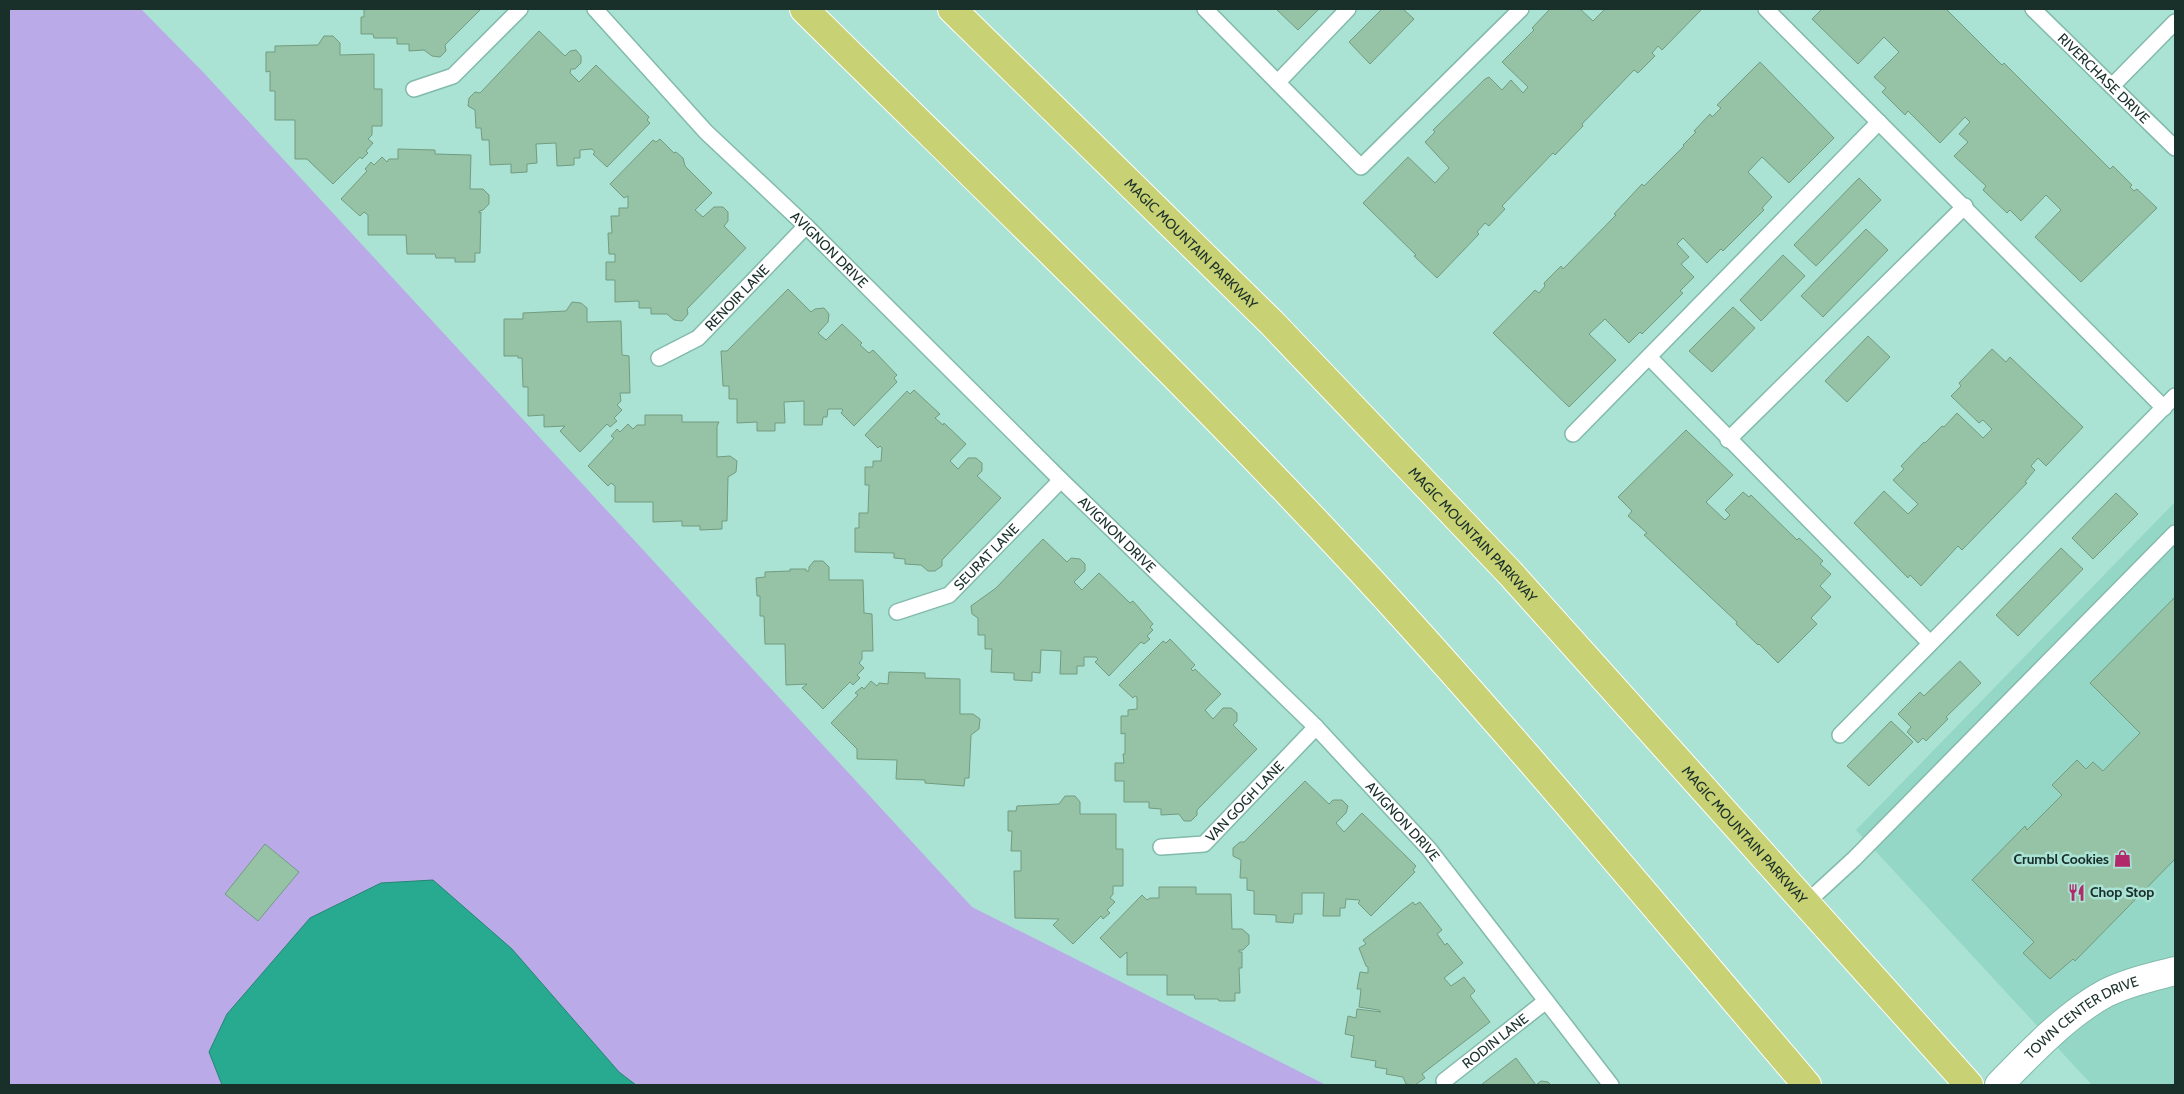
<svg xmlns="http://www.w3.org/2000/svg" width="2184" height="1094" viewBox="0 0 2184 1094" font-family="Cabin,sans-serif">
	<rect width="100%" height="100%" fill="#aae2d3"/>
	<polygon fill="#95d7c6" points="2175,502 2175,1085 2092,1085 1856,830"/>
	<polygon fill="#baaae8" points="9,9 141,9 203,72 972,907 1326,1085 9,1085"/>
	<polygon fill="#28aa91" stroke="#248572" points="433,880 512,949 619,1072 636,1085 222,1085 209,1052 227,1014 310,918 381,883"/>
	<g fill="#96c2a5" stroke="#729c81">
		<polygon points="364,9 481,9 445,45 446,51 440,57 432,56 424,50 409,51 409,44 397,44 397,38 374,38 373,34 361,34 361,17 364,17"/>
		<polygon points="1276,9 1319,9 1298,30"/>
		<polygon points="1382,9 1403,9 1414,19 1370,64 1349,42"/>
		<polygon points="1550,9 1580,9 1593,21 1605,9 1702,9 1662,50 1658,46 1652,53 1655,56 1638,73 1634,70 1582,124 1583,126 1555,155 1553,153 1502,206 1505,209 1489,226 1485,223 1477,232 1479,234 1437,278 1414,256 1416,255 1363,203 1408,157 1435,183 1449,168 1425,142 1435,132 1433,130 1485,79 1489,77 1502,90 1511,80 1523,93 1528,87 1502,62 1534,30 1532,28"/>
		<polygon points="1822,9 1948,9 1947,10 2002,65 2004,63 2110,169 2113,166 2132,185 2130,187 2134,191 2137,189 2157,208 2081,282 2035,237 2061,210 2046,195 2021,221 2010,210 2007,213 1983,190 1986,186 1954,156 1968,142 1959,134 1970,122 1965,117 1940,143 1908,111 1905,115 1882,92 1886,88 1874,77 1899,52 1884,37 1858,64 1812,19"/>
		<polygon points="539,31 565,56 570,51 576,50 581,56 581,63 575,69 571,69 570,73 579,82 596,65 649,117 647,120 650,123 607,167 593,154 595,152 592,149 580,150 580,158 574,158 574,165 557,166 556,143 536,144 537,163 527,164 527,172 511,173 511,164 490,165 489,140 482,140 481,128 476,128 475,110 468,106 469,98 475,92 480,93"/>
		<polygon points="324,36 333,36 340,43 340,55 374,54 374,89 382,89 382,126 372,126 372,135 368,139 373,143 366,151 368,153 362,159 360,157 333,184 307,159 295,159 295,120 275,120 275,91 270,91 270,71 266,72 266,52 275,52 275,46 318,45"/>
		<polygon points="1760,62 1834,138 1789,183 1762,157 1748,172 1772,197 1762,208 1764,210 1723,251 1721,249 1707,263 1683,238 1677,244 1689,257 1681,264 1694,277 1680,291 1683,293 1642,334 1640,332 1629,343 1605,319 1589,334 1616,360 1569,407 1493,333 1535,290 1539,293 1545,286 1544,283 1561,266 1563,269 1616,215 1614,214 1642,184 1644,186 1684,146 1683,145 1696,132 1694,131 1710,114 1712,117 1721,108 1717,105"/>
		<polygon points="660,139 674,153 676,152 683,158 685,166 712,193 695,210 703,217 714,207 723,207 728,212 728,221 724,226 746,248 687,309 688,314 682,321 674,320 667,314 651,314 651,308 639,308 639,301 615,302 615,280 606,280 606,262 615,262 615,254 609,254 608,233 612,233 611,216 619,216 619,208 628,208 628,196 624,198 610,184 653,140 656,142"/>
		<polygon points="398,149 435,150 435,154 471,155 470,189 483,189 489,195 489,204 483,210 479,211 479,213 481,212 480,253 475,253 475,262 455,262 455,258 436,258 435,254 407,254 406,235 368,235 368,215 364,212 360,216 341,199 367,171 365,169 371,162 374,165 382,157 387,162 389,159 398,159"/>
		<polygon points="1859,178 1881,200 1816,266 1794,245"/>
		<polygon points="1866,229 1888,250 1823,317 1801,296"/>
		<polygon points="1783,255 1805,276 1761,321 1740,300"/>
		<polygon points="788,289 811,312 815,309 824,308 829,314 828,322 818,333 826,340 842,324 862,343 860,345 869,353 873,350 897,375 894,378 897,382 854,426 841,413 843,410 842,409 828,409 827,417 823,417 822,425 804,425 804,401 784,402 785,423 775,423 775,431 757,431 757,422 737,423 737,399 729,399 729,386 723,386 721,351 727,351"/>
		<polygon points="572,302 581,303 587,308 587,322 621,321 622,355 629,356 630,393 620,393 621,401 617,405 622,410 614,418 617,421 610,427 607,424 580,452 560,431 565,426 544,427 544,415 528,416 528,387 523,387 522,358 518,358 518,356 504,356 504,319 523,319 523,313 566,311"/>
		<polygon points="1733,307 1755,328 1712,372 1689,351"/>
		<polygon points="1868,336 1890,357 1847,402 1825,381"/>
		<polygon points="1992,349 2006,362 2010,357 2083,427 2046,466 2038,458 2031,466 2035,470 2025,482 2027,483 1962,550 1958,546 1921,586 1910,575 1908,578 1854,523 1884,491 1908,514 1918,504 1893,480 1904,469 1901,466 1924,442 1925,443 1942,426 1944,427 1957,413 1983,438 1992,429 1983,420 1979,423 1951,396 1961,386 1959,383"/>
		<polygon points="914,390 940,414 935,418 943,425 944,423 966,444 950,461 958,469 968,458 976,458 982,463 982,471 977,476 1001,498 942,560 942,566 935,571 928,571 921,565 905,564 905,559 894,558 894,553 855,552 855,528 859,528 859,513 868,513 869,485 865,485 865,467 873,467 873,461 881,461 882,448 880,446 878,448 865,435 907,391 910,394"/>
		<polygon points="645,415 682,415 682,422 719,422 717,426 717,457 730,456 737,461 736,472 728,477 727,521 722,521 722,529 700,530 700,526 682,526 682,521 653,522 653,502 615,502 615,486 611,483 608,486 588,466 614,438 611,436 617,429 620,432 628,424 633,429 637,425 645,425"/>
		<polygon points="1686,430 1733,475 1706,502 1725,520 1730,515 1725,510 1743,492 1749,497 1751,495 1797,540 1799,538 1823,561 1820,564 1831,574 1820,586 1831,597 1811,618 1817,624 1778,663 1759,644 1758,645 1736,624 1737,622 1644,535 1647,533 1628,516 1632,511 1618,497"/>
		<polygon points="2116,493 2138,514 2093,559 2072,538"/>
		<polygon points="1043,539 1067,562 1071,558 1080,559 1085,564 1085,571 1074,582 1082,590 1099,573 1130,603 1133,601 1153,624 1150,627 1153,630 1147,636 1150,639 1144,644 1141,642 1109,676 1095,662 1098,659 1096,657 1084,657 1084,666 1077,666 1077,674 1060,674 1061,651 1041,650 1040,673 1032,672 1032,681 1014,680 1014,673 991,672 992,649 985,649 985,635 978,635 978,618 972,614 971,606 996,588"/>
		<polygon points="2061,548 2083,569 2018,636 1996,615"/>
		<polygon points="814,561 823,561 829,567 829,580 863,580 864,613 872,614 873,651 862,651 862,659 859,663 864,668 857,675 860,678 853,685 850,682 823,709 802,688 807,684 786,685 785,644 765,644 764,616 760,616 760,596 757,596 756,578 765,577 765,572 790,571 790,569 806,569 806,571 809,571 809,567"/>
		<polygon points="2175,597 2175,859 2075,961 2073,959 2050,979 2023,953 2034,942 1972,880 2025,826 2027,830 2062,795 2052,785 2077,760 2086,769 2093,762 2103,771 2140,733 2090,683"/>
		<polygon points="1170,639 1195,665 1191,669 1193,671 1195,669 1221,694 1205,710 1213,719 1223,708 1231,708 1237,713 1237,721 1233,725 1257,749 1197,810 1197,815 1191,821 1184,821 1179,814 1161,815 1161,809 1149,808 1149,802 1124,802 1124,781 1115,781 1115,763 1124,763 1123,754 1125,754 1125,733 1121,734 1121,716 1128,716 1128,710 1137,709 1137,697 1135,696 1133,698 1119,685 1163,641 1166,643"/>
		<polygon points="1960,661 1981,683 1946,717 1948,719 1926,741 1923,738 1918,743 1907,732 1911,727 1898,714 1920,692 1924,696"/>
		<polygon points="889,672 925,673 925,678 960,679 960,714 973,714 980,719 979,729 971,735 969,778 965,778 964,786 925,783 925,780 896,779 897,760 857,759 857,749 831,723 858,695 855,693 862,687 864,689 871,681 877,686 879,683 888,684"/>
		<polygon points="1891,721 1913,742 1869,786 1847,766"/>
		<polygon points="1305,781 1329,804 1333,800 1342,800 1348,806 1346,813 1336,823 1344,832 1362,813 1416,866 1413,870 1415,872 1371,916 1358,903 1360,901 1359,900 1346,899 1345,908 1340,908 1340,916 1323,916 1324,893 1302,893 1302,914 1294,914 1293,923 1276,922 1276,915 1254,914 1254,891 1247,890 1247,878 1240,878 1241,860 1233,856 1233,848 1240,842 1244,842"/>
		<polygon points="1065,796 1075,796 1080,802 1080,814 1116,814 1116,849 1123,849 1123,886 1113,886 1113,894 1110,898 1115,902 1107,910 1110,913 1103,919 1101,916 1073,944 1053,925 1059,919 1015,918 1014,871 1021,871 1021,851 1011,851 1012,831 1008,831 1008,811 1016,811 1017,806 1059,804"/>
		<polygon points="265,844 299,872 258,921 225,894"/>
		<polygon points="1159,887 1196,887 1196,894 1231,894 1232,929 1242,929 1249,935 1249,944 1243,950 1239,950 1239,952 1242,952 1242,968 1239,968 1240,993 1235,993 1235,1001 1219,1001 1218,999 1195,999 1194,995 1167,995 1167,975 1127,975 1127,952 1120,958 1100,938 1142,895 1147,900 1150,898 1159,898"/>
		<polygon points="1413,902 1415,905 1420,902 1442,930 1437,934 1445,945 1447,943 1463,963 1444,978 1451,986 1464,977 1475,991 1470,996 1490,1022 1422,1074 1425,1078 1415,1085 1406,1084 1403,1077 1386,1074 1387,1069 1375,1067 1376,1061 1351,1057 1354,1036 1345,1034 1348,1016 1356,1018 1357,1009 1381,1012 1378,1010 1359,1007 1361,989 1357,989 1360,972 1368,973 1368,967 1366,966 1359,948 1366,944 1363,940"/>
		<polygon points="1516,1058 1536,1085 1541,1081 1548,1082 1551,1085 1481,1085"/>
	</g>
	<g fill="none" stroke-linecap="round" stroke-linejoin="round">
		<defs>
			<g id="lane">
				<path id="s1" d="M 595,9 L 706,132 L 806,226 L 1061,480 L 1316,727 L 1429,849 L 1611,1085"/>
				<polyline points="1205,9 1361,167 1521,9"/>
				<path d="M 1766,9 C 1899,141 2032,274 2164,408"/>
				<path id="s2" d="M 2033,9 L 2175,148"/>
				<polyline points="1278,82 1348,9"/>
				<polyline points="2112,86 2175,22"/>
				<polyline points="414,89 453,76 520,9"/>
				<polyline points="1649,357 1930,643"/>
				<path id="s3" d="M 659,358 L 698,338 L 806,226"/>
				<polyline points="1573,434 1879,122"/>
				<polyline points="1728,440 1965,206"/>
				<path id="s4" d="M 897,612 L 949,595 L 1061,480"/>
				<polyline points="1840,735 2175,396"/>
				<path id="s5" d="M 1161,847 L 1204,844 L 1316,727"/>
				<polyline points="1805,904 1854,859 2175,533"/>
				<path id="s6" d="M 1444,1081 L 1546,1001"/>
			</g>
			<g id="street">
				<path id="s7" d="M 1999,1085 C 2030,1053 2067,1014 2106,993 C 2128,982 2152,977 2175,971"/>
			</g>
			<g id="primary">
				<path d="M 804,9 C 986,189 1172,367 1346,554 C 1506,726 1655,907 1807,1085"/>
				<path id="s8" d="M 952,9 L 1272,323 L 1510,573 L 1969,1085"/>
			</g>
		</defs>
		<use href="#lane" stroke="#82baab" stroke-width="18"/>
		<use href="#street" stroke="#82baab" stroke-width="30"/>
		<use href="#primary" stroke="#fff" stroke-width="30"/>
		<use href="#lane" stroke="#fff" stroke-width="15"/>
		<use href="#street" stroke="#fff" stroke-width="28"/>
		<use href="#primary" stroke="#c8d174" stroke-width="28"/>
	</g>
	<defs>
		<symbol id="shop-bare" viewBox="-9 -9 18 18"><path d="M-5-2.5h2.3a2.7 3.5 0 0 1 5.4 0H5L5.5 6h-11ZM-1.5-2.5h3a1.5 2.3 0 0 0-3 0Z" fill="#b1296b" stroke="#aae2d3" stroke-width="2.5" paint-order="stroke"/></symbol>
		<symbol id="restaurant-bare" viewBox="-9 -9 18 18"><path d="M-5-6h1v4h1v-4h1v4h1v-4h1v5L-1.5 .5V6h-2V.5L-5-1ZM5-6V6H3V1.5H1.5Q1.5-4 5-6Z" fill="#b1296b" stroke="#aae2d3" stroke-width="2.5" paint-order="stroke"/></symbol>
	</defs>
	<g fill-rule="evenodd">
		<use href="#shop-bare" x="2110" y="846" width="25" height="25"/>
		<use href="#restaurant-bare" x="2064" y="880" width="25" height="25"/>
	</g>
	<g text-anchor="middle" stroke-width="5" stroke-linejoin="round" paint-order="stroke">
		<g font-size="14" fill="#19302a" stroke="#aae2d3">
			<text dy="5" stroke="none"><textPath href="#s2" startOffset="99">RIVERCHASE DRIVE</textPath></text>
			<text dy="5" stroke="none"><textPath href="#s8" startOffset="335">MAGIC MOUNTAIN PARKWAY</textPath></text>
			<text dy="5" stroke="none"><textPath href="#s1" startOffset="336">AVIGNON DRIVE</textPath></text>
			<text dy="5" stroke="none"><textPath href="#s3" startOffset="100">RENOIR LANE</textPath></text>
			<text dy="5" stroke="none"><textPath href="#s1" startOffset="741">AVIGNON DRIVE</textPath></text>
			<text dy="5" stroke="none"><textPath href="#s8" startOffset="740">MAGIC MOUNTAIN PARKWAY</textPath></text>
			<text dy="5" stroke="none"><textPath href="#s4" startOffset="108">SEURAT LANE</textPath></text>
			<text dy="5" stroke="none"><textPath href="#s5" startOffset="102">VAN GOGH LANE</textPath></text>
			<text dy="5" stroke="none"><textPath href="#s1" startOffset="1146">AVIGNON DRIVE</textPath></text>
			<text dy="5" stroke="none"><textPath href="#s8" startOffset="1145">MAGIC MOUNTAIN PARKWAY</textPath></text>
			<text dy="5" stroke="none"><textPath href="#s7" startOffset="108">TOWN CENTER DRIVE</textPath></text>
			<text dy="5" stroke="none"><textPath href="#s6" startOffset="65">RODIN LANE</textPath></text>
		</g>
		<g font-size="14" font-weight="bold" fill="#19302a" stroke="#aae2d3" text-anchor="end">
			<text x="2109" y="864">Crumbl Cookies</text>
			<text x="2090" y="897" text-anchor="start">Chop Stop</text>
		</g>
	</g>
	<rect width="2184" height="1094" fill="none" stroke="#19302a" stroke-width="20"/>
</svg>
